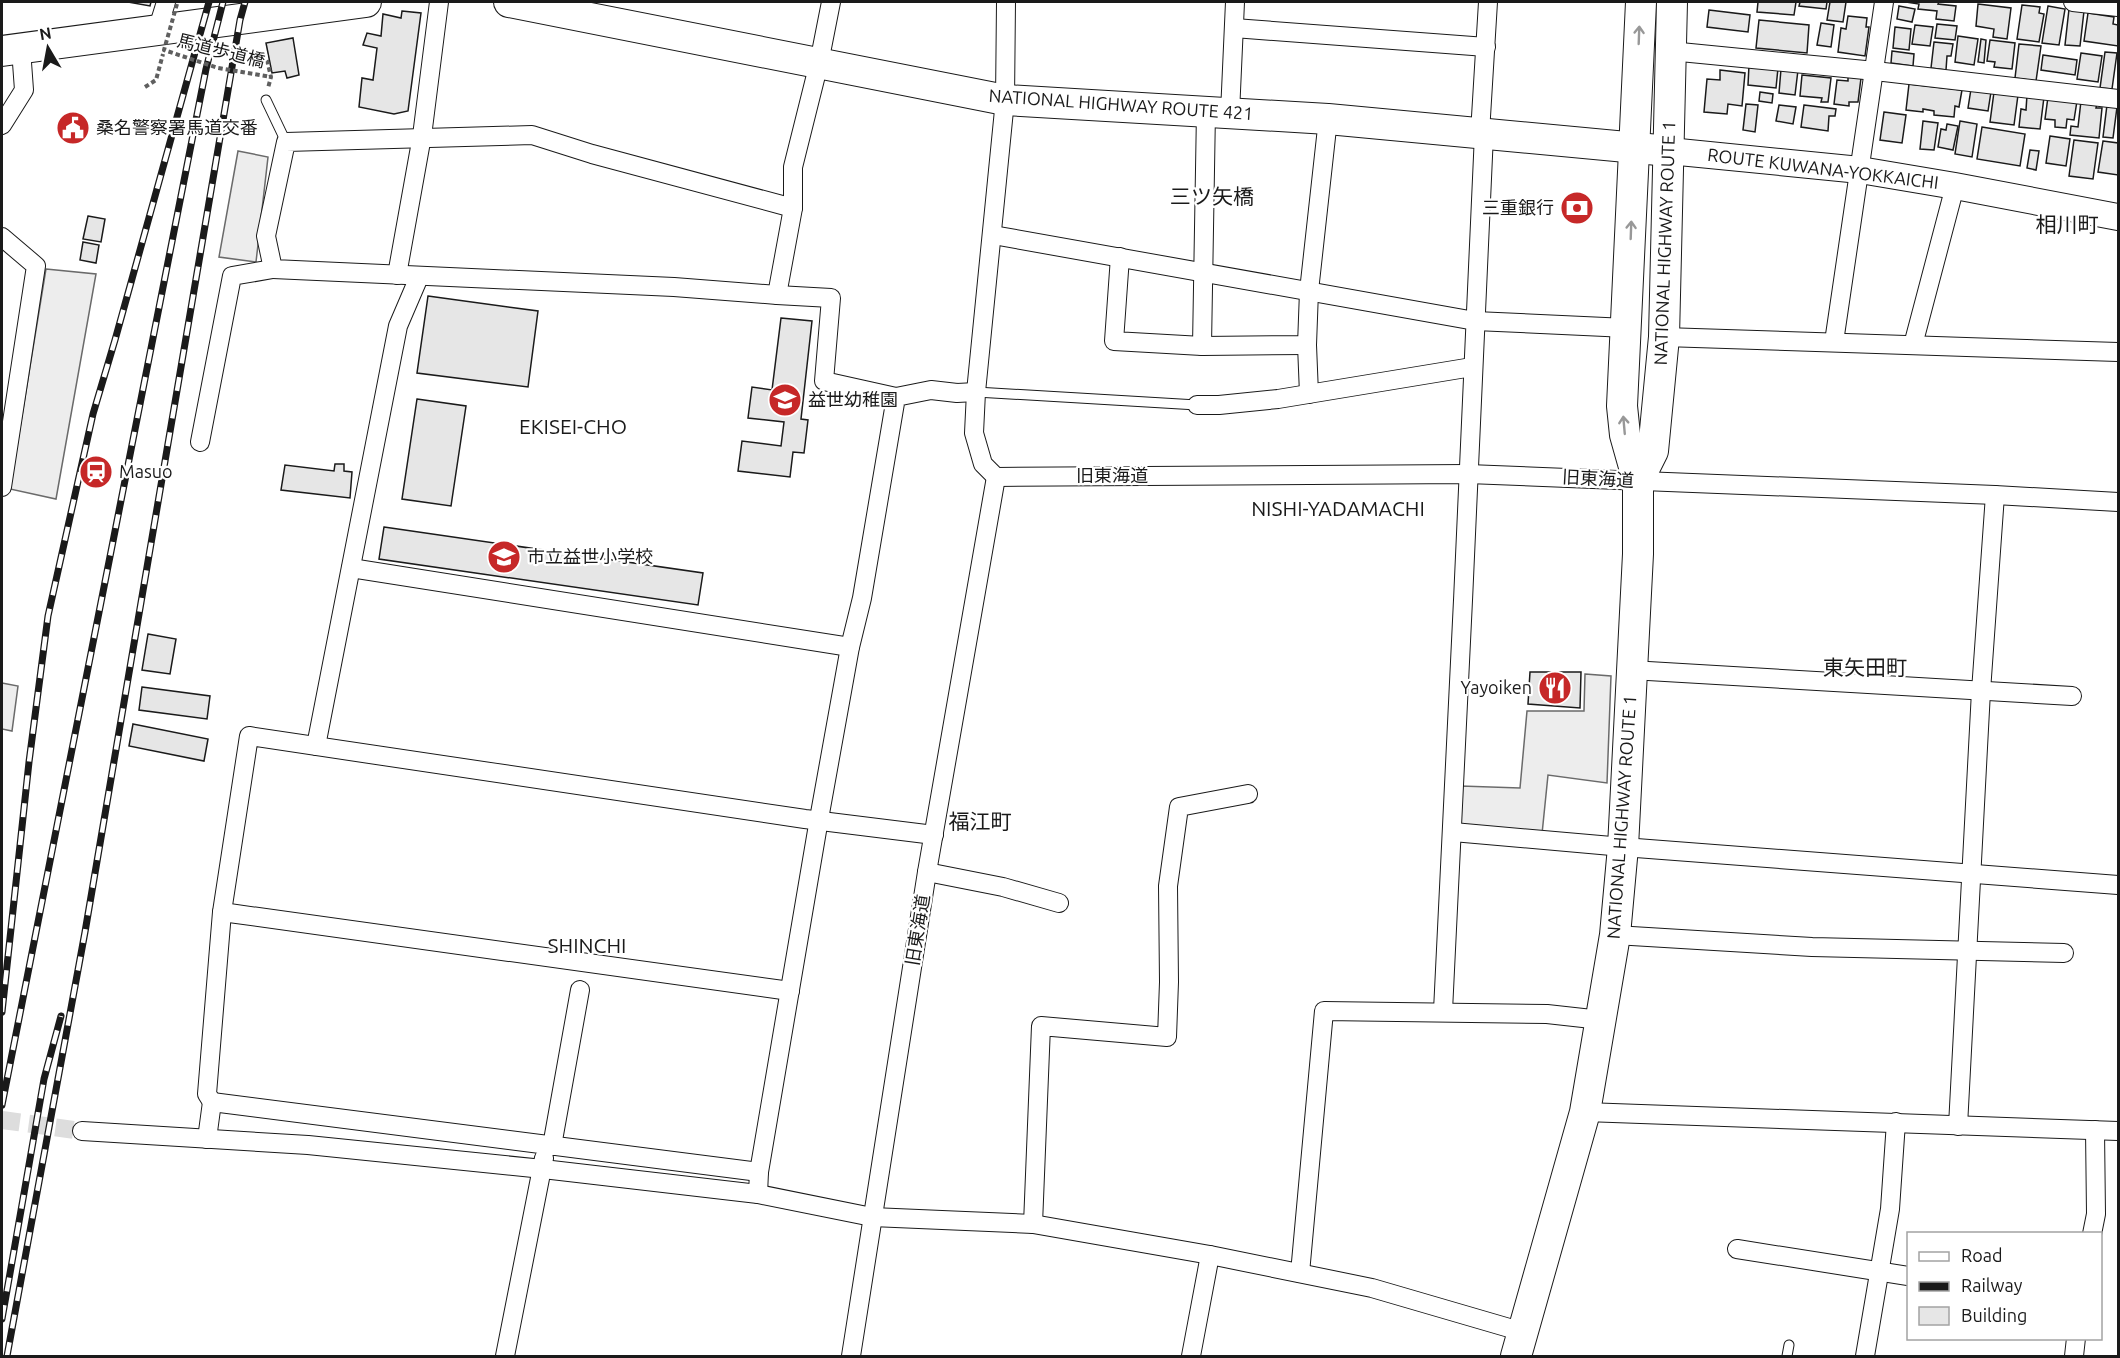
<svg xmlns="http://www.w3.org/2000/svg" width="2120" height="1358" viewBox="0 0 2120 1358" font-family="Ubuntu,'Noto Sans JP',sans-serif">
	<rect width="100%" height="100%" fill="#fff"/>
	<g fill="#ededed" stroke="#6a6a6a" stroke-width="1.5">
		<polygon points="238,151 268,157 256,262 219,257"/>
		<polygon points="46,269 96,274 56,499 10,489"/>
		<polygon points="1585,674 1611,676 1607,783 1548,775 1542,834 1458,827 1461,786 1520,788 1527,711 1584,711"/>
		<polygon points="2,683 18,686 12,731 2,729"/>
	</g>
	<g fill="#e6e6e6" stroke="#1a1a1a" stroke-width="1.5">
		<polygon points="128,2 151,2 150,6"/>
		<polygon points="1758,2 1796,2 1794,15 1757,12"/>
		<polygon points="1800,2 1827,2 1826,9 1799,6"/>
		<polygon points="1830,2 1846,2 1843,22 1827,20"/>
		<polygon points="1906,2 1939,2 1938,4 1956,6 1954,21 1936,19 1937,11 1918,9 1919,4"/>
		<polygon points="1978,4 2011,8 2007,39 1993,37 1994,29 1976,26"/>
		<polygon points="2022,5 2040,7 2039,13 2044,14 2039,42 2017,39"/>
		<polygon points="1899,6 1915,9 1912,22 1897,19"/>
		<polygon points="2048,6 2065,9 2059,45 2042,43"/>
		<polygon points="2069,9 2084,11 2080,46 2065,45"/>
		<polygon points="1709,10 1750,15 1748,32 1707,27"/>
		<polygon points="402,11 421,13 408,111 394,114 359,107 362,78 373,80 377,48 363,45 367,33 381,36 383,14 401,18"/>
		<polygon points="2088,13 2114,17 2113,24 2118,25 2118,46 2084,41"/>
		<polygon points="1848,16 1867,18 1866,27 1869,27 1865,56 1838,52 1841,28 1846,29"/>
		<polygon points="1759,20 1809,25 1807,53 1756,48"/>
		<polygon points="1821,23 1834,25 1831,47 1817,45"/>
		<polygon points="1937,24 1957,26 1955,40 1935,38"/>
		<polygon points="1915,25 1933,27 1930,46 1912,44"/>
		<polygon points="1895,27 1911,29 1909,50 1893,48"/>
		<polygon points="1958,36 1978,39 1974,65 1955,62"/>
		<polygon points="293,38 299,75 287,78 285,71 272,73 266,43"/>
		<polygon points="1981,39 1986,40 1984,63 1978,62"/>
		<polygon points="1990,40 2015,43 2012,69 1994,67 1995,62 1987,61"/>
		<polygon points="1934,42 1953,44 1951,56 1947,56 1946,70 1931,68"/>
		<polygon points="2019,44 2041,46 2036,81 2015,78"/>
		<polygon points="1892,51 1914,54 1913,66 1891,63"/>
		<polygon points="2105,52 2117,53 2112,89 2100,88"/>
		<polygon points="2081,53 2102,56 2098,82 2077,79"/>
		<polygon points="2043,55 2077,60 2075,75 2041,70"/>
		<polygon points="1749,65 1778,68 1776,88 1748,85"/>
		<polygon points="1781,69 1798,70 1795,95 1779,93"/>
		<polygon points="1720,70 1745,73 1742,106 1728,104 1727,114 1704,112 1707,79 1720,80"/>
		<polygon points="1802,75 1831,78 1828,102 1821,102 1822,98 1800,96"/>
		<polygon points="1848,77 1861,78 1858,102 1849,102 1849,106 1834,104 1837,80 1848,81"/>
		<polygon points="1909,84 1962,90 1959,107 1955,106 1954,117 1934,115 1934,111 1923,109 1923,112 1906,110"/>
		<polygon points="1971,89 1991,92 1988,111 1968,108"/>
		<polygon points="1760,92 1773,94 1772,103 1759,101"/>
		<polygon points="1994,92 2018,95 2014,125 1990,122"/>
		<polygon points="2027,95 2044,97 2040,129 2019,127 2021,109 2026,110"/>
		<polygon points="2048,97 2077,101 2074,120 2067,119 2066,128 2055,127 2055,120 2045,119"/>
		<polygon points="2081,101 2097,103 2096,108 2102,108 2099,138 2070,135 2071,126 2078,127"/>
		<polygon points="1746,104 1758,105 1755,132 1743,130"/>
		<polygon points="1779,105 1796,107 1793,124 1776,121"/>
		<polygon points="1804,105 1836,109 1835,116 1829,116 1828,131 1801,127"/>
		<polygon points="2107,105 2117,107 2113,138 2103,137"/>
		<polygon points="1884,112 1906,115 1902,143 1880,140"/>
		<polygon points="1923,121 1938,123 1934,150 1920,149"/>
		<polygon points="1960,121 1977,124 1972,157 1955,154"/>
		<polygon points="1947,124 1958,126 1953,150 1938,147 1941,129 1946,130"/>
		<polygon points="1982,127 2025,134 2020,166 1977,159"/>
		<polygon points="2050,136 2070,139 2066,166 2046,163"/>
		<polygon points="2074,140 2098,143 2093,179 2069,176"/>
		<polygon points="2103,141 2118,143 2118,175 2098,172"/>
		<polygon points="2030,150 2039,151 2036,170 2027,168"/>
		<polygon points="88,216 105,219 101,242 83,239"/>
		<polygon points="83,242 99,245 96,263 80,260"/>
		<polygon points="428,296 538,311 528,387 417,373"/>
		<polygon points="781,318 812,321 801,419 808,420 804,453 793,452 790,477 738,471 742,441 781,446 784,422 748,418 752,387 772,390"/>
		<polygon points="417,399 466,406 451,506 402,499"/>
		<polygon points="335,464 344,464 344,471 352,472 350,498 281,490 285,465 334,471"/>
		<polygon points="384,527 703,573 698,605 379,559"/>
		<polygon points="148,634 176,639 170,674 142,670"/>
		<polygon points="1530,672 1581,672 1580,708 1528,704"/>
		<polygon points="142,687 210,696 207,719 139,710"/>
		<polygon points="133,724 208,739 204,761 129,746"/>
	</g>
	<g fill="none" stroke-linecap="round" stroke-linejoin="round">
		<polyline stroke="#ddd" stroke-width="18" stroke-dasharray="18 9" stroke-linecap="butt" points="2,1120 82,1131"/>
		<defs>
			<g id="service">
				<polyline points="266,100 286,142"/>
				<polyline points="976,392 1197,405"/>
				<polyline points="1787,1356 1789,1345"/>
			</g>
			<g id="minor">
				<polyline points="2073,2 2118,7"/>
				<polyline points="158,28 166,2"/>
				<polyline points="1234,28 1486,47"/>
				<polyline points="1670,51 1875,71 2118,99"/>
				<polyline points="1230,113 1235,2"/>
				<polyline points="2,125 24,90 21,49"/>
				<polyline points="1480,133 1488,2"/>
				<polyline points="793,208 592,154 532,135 286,142 266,236 273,269 674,287 777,295 831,298 824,381 896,397"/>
				<polyline points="993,235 1475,321 1627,328"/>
				<polyline points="2,237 36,266 2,487"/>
				<polyline points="1120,257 1114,341 1202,346 1307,345 1309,291 1328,119"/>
				<polyline points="397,275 422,136 439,2"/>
				<polyline points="777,295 793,208 793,167 819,63 831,2"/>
				<polyline points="1664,337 2118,352"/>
				<polyline points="1834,342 1884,2"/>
				<polyline points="1307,345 1309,394"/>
				<polyline points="1913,345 1955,186"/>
				<polyline points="1202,346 1206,111"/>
				<polyline points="1197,405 1219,405 1278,399 1472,367"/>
				<polyline points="200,442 232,276 273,269"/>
				<polyline points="996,477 1468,474 1995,495 2118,502"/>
				<polyline points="996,477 983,464 974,433 976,392 1005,100 1006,2"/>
				<polyline points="351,568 850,647"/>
				<polyline points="1631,670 2072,696"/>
				<polyline points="316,746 398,326 419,277"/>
				<polyline points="1453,832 1623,847 2118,885"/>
				<polyline points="927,872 1003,887 1059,903"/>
				<polyline points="222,912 790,991"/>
				<polyline points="1615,935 1812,947 2064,953"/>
				<path d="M 1443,1011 C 1459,719 1470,426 1484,134"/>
				<polyline points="212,1102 207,1094 222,912 249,736 805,819 934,835"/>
				<polyline points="1585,1112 2118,1131"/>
				<polyline points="1958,1126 1981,691 1995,495"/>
				<polyline points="82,1131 308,1145 543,1169 758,1194 872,1217 1033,1224 1210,1255 1372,1288 1523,1332"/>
				<polyline points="207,1139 212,1102 759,1172"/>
				<polyline points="552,1146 580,990"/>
				<polyline points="758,1194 759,1172 819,819 850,647 862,598 896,397 931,390 957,393 976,392"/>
				<polyline points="1033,1224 1041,1026 1167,1037 1169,982 1168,886 1179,807 1248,794"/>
				<polyline points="2092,1234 2096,1214 2095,1130"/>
				<polyline points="1737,1249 1908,1276"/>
				<polyline points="1300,1273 1324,1011 1547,1014 1601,1020"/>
				<polyline points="505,1356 544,1158"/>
				<polyline points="851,1356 927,872 996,477"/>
				<polyline points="1191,1356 1210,1255"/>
				<polyline points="1865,1356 1890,1209 1896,1122"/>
				<polyline points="2074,1356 2076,1338"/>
			</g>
			<polyline id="secondary" points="1669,151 1860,170 1955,186 2118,217"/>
			<g id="trunk">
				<polyline points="509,2 1005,100 1328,119 1669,151"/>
				<polyline points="2,51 366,2"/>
				<polyline points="1638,481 1653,451 1664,337 1672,2"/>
				<polyline points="1516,1356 1585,1112 1615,935 1623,847 1638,554 1638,481 1625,435 1622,406 1641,2"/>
			</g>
		</defs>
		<use href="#service" stroke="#1a1a1a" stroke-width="11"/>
		<use href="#minor" stroke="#1a1a1a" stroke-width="20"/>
		<use href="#secondary" stroke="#1a1a1a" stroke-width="28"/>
		<use href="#trunk" stroke="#1a1a1a" stroke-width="32"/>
		<g stroke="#5f5f5f" stroke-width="4" stroke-dasharray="4.5 3" stroke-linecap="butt">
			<polyline points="267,60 271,77 268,88"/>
			<polyline points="145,87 156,80 163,54"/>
		</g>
		<use href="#service" stroke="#fff" stroke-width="9"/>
		<use href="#minor" stroke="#fff" stroke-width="18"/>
		<use href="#secondary" stroke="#fff" stroke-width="26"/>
		<use href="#trunk" stroke="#fff" stroke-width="30"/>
		<defs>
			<g id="rail">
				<polyline points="2,1012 29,762 48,616 93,414 115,340 209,2"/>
				<polyline points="2,1105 206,69 223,2"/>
				<polyline points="2,1319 44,1079 61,1016"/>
				<polyline points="7,1356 85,932 240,20 245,2"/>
			</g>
		</defs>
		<use href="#rail" stroke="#1a1a1a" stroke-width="7"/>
		<use href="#rail" stroke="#fff" stroke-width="4.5" stroke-dasharray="14" stroke-linecap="butt"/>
		<polyline stroke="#5f5f5f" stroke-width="4" stroke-dasharray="4.5 3" stroke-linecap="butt" points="177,4 164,50 218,68 271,77"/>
	</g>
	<defs><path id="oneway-shaft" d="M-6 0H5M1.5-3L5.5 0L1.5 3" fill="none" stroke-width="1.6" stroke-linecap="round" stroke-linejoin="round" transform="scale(1.5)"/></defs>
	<g stroke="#989898">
		<use href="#oneway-shaft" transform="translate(1639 35) rotate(-88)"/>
		<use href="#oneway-shaft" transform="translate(1631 230) rotate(-88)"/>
		<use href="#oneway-shaft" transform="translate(1624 425) rotate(-95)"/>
	</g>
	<defs>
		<symbol id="civic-disc" viewBox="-11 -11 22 22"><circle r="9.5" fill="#c62828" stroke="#fff"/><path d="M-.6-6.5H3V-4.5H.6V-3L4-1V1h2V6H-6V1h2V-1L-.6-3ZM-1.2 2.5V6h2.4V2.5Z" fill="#fff"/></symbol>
		<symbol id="bank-disc" viewBox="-11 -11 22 22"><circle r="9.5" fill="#c62828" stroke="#fff"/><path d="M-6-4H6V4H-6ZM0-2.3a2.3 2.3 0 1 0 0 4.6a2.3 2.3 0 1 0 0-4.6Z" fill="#fff"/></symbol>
		<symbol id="school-disc" viewBox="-11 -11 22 22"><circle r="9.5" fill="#c62828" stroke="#fff"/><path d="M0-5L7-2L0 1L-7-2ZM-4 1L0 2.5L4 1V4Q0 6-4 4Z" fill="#fff"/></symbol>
		<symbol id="station-disc" viewBox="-11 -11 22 22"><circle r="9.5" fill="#c62828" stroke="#fff"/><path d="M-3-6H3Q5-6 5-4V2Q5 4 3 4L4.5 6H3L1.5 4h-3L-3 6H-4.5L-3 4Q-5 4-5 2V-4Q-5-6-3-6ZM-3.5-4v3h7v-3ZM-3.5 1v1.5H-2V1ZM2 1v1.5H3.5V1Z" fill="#fff"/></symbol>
		<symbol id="restaurant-disc" viewBox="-11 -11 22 22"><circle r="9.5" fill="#c62828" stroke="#fff"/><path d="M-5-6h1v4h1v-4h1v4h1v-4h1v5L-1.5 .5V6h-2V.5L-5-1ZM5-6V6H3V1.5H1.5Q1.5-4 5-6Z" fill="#fff"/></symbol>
	</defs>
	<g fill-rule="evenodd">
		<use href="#civic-disc" x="54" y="109" width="38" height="38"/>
		<use href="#bank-disc" x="1558" y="189" width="38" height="38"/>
		<use href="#school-disc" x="766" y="381" width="38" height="38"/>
		<use href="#station-disc" x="77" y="453" width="38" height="38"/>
		<use href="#school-disc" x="485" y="538" width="38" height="38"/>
		<use href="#restaurant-disc" x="1536" y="669" width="38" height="38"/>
	</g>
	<g text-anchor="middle" stroke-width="4.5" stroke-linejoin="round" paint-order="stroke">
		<g font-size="18" fill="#1a1a1a" stroke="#fff">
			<text transform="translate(221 51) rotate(14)" y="6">馬道歩道橋</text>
			<text transform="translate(1121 105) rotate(4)" y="6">NATIONAL HIGHWAY ROUTE 421</text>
			<text transform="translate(1823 169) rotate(7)" y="6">ROUTE KUWANA-YOKKAICHI</text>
			<text transform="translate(1665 243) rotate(-88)" y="6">NATIONAL HIGHWAY ROUTE 1</text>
			<text x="1112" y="482">旧東海道</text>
			<text transform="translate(1598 479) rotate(3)" y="6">旧東海道</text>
			<text transform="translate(1622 817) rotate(-86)" y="6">NATIONAL HIGHWAY ROUTE 1</text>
			<text transform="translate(918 930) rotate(-81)" y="6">旧東海道</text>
		</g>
		<g font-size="18" fill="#1a1a1a" stroke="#fff" text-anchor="start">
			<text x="96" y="134">桑名警察署馬道交番</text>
			<text x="1554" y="214" text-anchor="end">三重銀行</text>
			<text x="808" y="406">益世幼稚園</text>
			<text x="119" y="478">Masuo</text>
			<text x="527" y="563">市立益世小学校</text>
			<text x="1532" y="694" text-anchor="end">Yayoiken</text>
		</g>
		<g font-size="21" fill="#1a1a1a" stroke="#fff">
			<text x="1212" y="204">三ツ矢橋</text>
			<text x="2067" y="232">相川町</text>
			<text x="573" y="434">EKISEI-CHO</text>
			<text x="1338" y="516">NISHI-YADAMACHI</text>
			<text x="1865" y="675">東矢田町</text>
			<text x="980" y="829">福江町</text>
			<text x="587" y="953">SHINCHI</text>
		</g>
	</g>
	<rect width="2120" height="1358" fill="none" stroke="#1a1a1a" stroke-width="6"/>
	<rect x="1907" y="1232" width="195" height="108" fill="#ffffff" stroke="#a3a3a3" stroke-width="1.5"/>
	<rect x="1919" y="1252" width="30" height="9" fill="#ffffff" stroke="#a3a3a3" stroke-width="1.5"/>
	<text x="1961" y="1262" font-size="18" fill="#1a1a1a">Road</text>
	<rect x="1919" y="1282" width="30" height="9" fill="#1a1a1a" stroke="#a3a3a3" stroke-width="1.5"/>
	<text x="1961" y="1292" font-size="18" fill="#1a1a1a">Railway</text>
	<rect x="1919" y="1307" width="30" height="18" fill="#e6e6e6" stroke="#a3a3a3" stroke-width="1.5"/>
	<text x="1961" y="1322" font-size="18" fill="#1a1a1a">Building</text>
	<g transform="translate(48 48) rotate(350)" stroke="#ffffff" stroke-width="4.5" paint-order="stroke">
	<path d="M0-4.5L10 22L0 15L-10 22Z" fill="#1a1a1a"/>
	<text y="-9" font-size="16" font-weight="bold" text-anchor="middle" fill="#1a1a1a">N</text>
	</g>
</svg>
